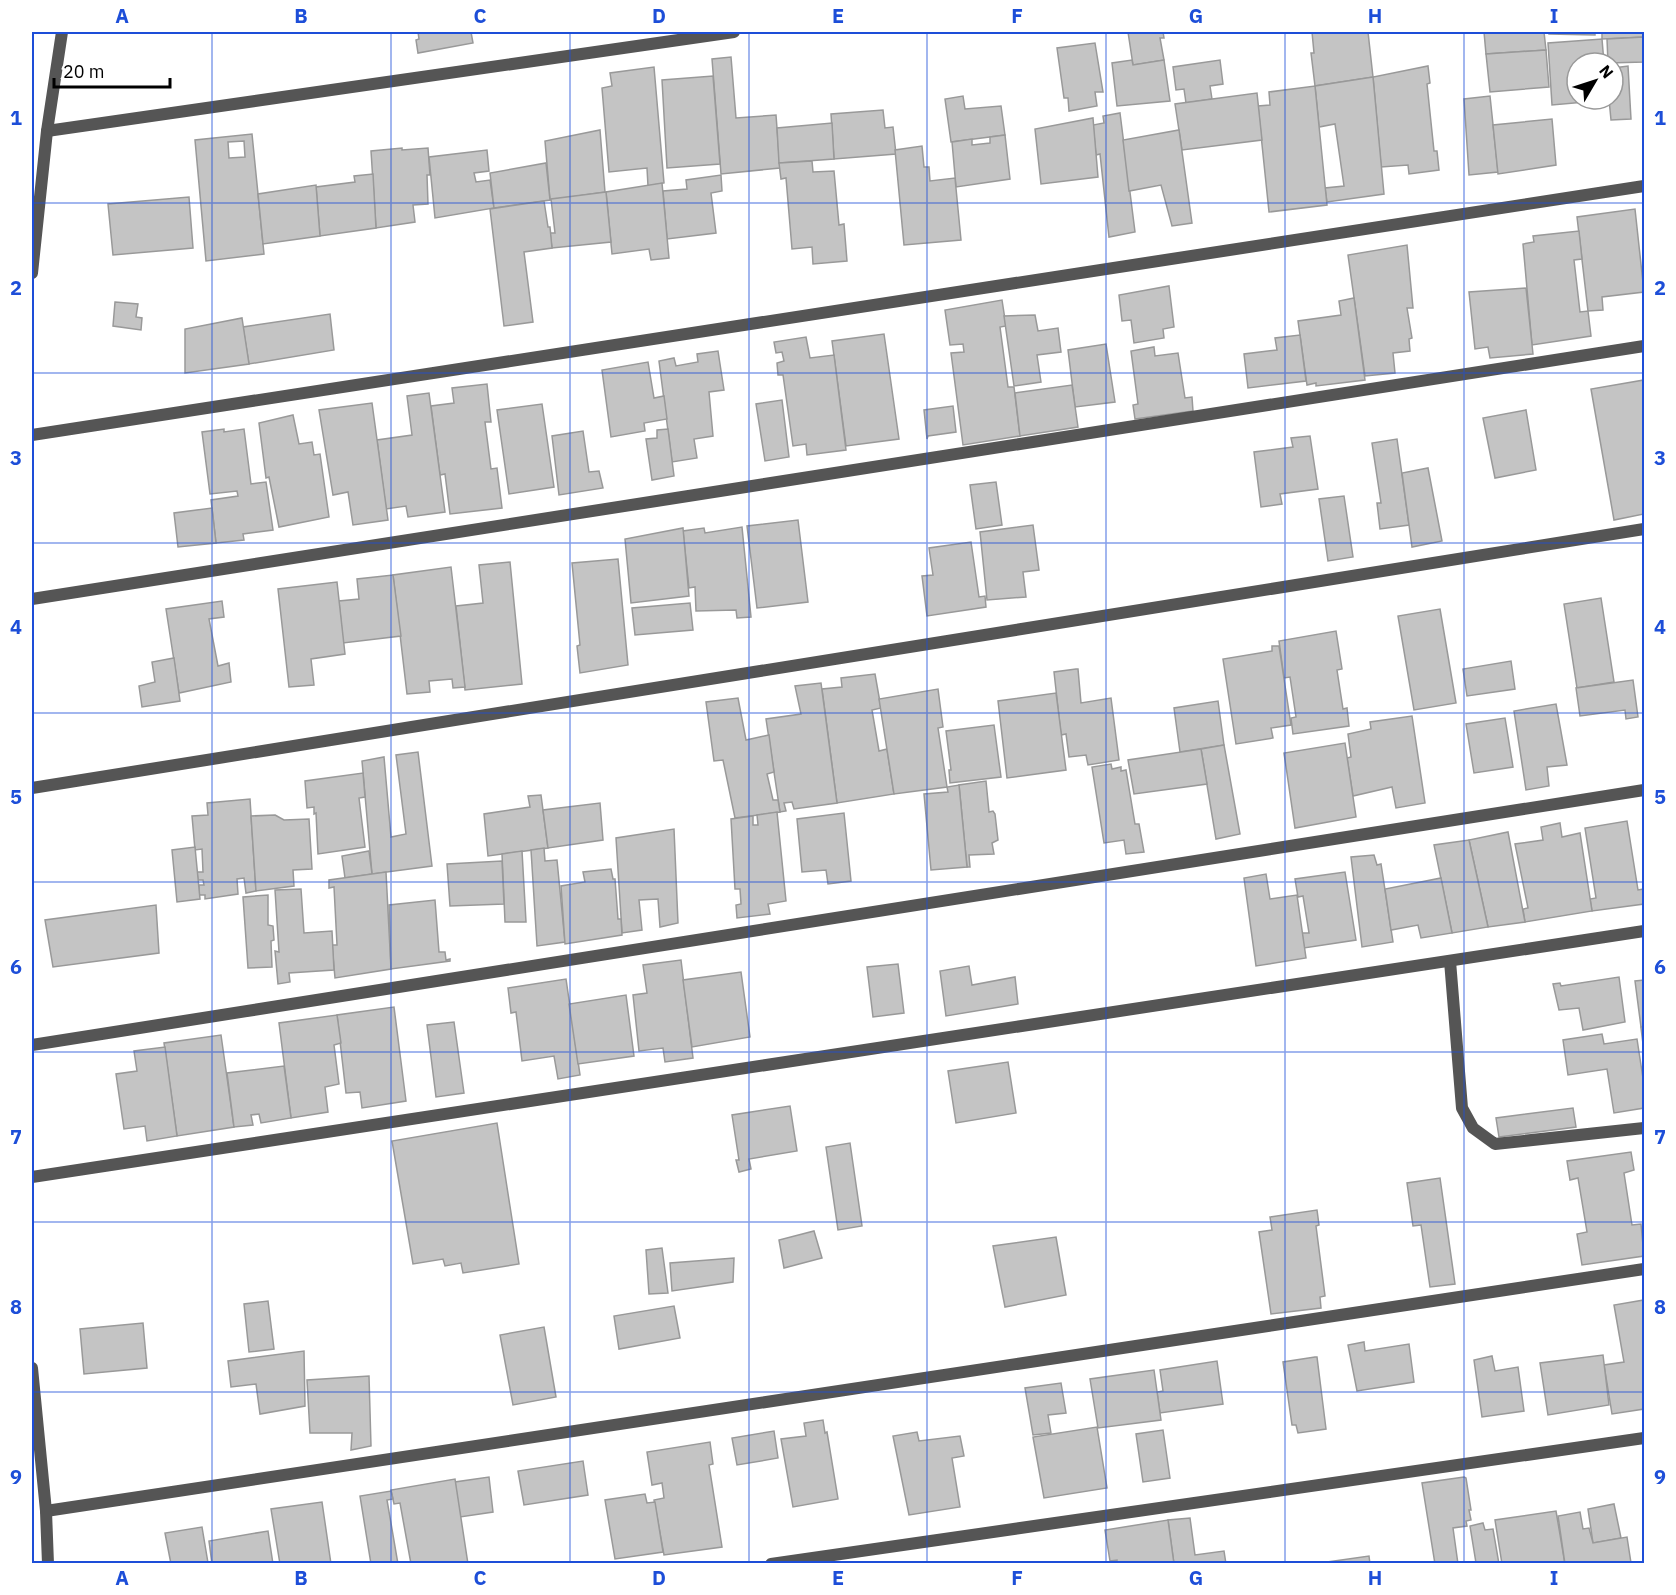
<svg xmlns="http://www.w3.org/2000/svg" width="1676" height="1595" viewBox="0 0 1676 1595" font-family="'IBM Plex Sans',sans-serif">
	<rect width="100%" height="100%" fill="#fff"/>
	<g fill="#c4c4c4" stroke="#999" stroke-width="1.5" fill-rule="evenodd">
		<polygon points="418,32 471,32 473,43 418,53 416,40 419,39"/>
		<polygon points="1128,32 1163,32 1164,38 1160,38 1164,60 1133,65"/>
		<polygon points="1312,32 1368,32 1373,77 1315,86 1311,53 1314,53"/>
		<polygon points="1484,32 1544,32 1546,50 1486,54"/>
		<polygon points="1549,32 1595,32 1595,35 1549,34"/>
		<polygon points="1602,32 1644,32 1644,37 1602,39"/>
		<polygon points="1644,37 1644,62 1608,63 1607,39"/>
		<polygon points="1602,39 1604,63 1577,63 1577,99 1608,100 1552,105 1548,43"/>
		<polygon points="1095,43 1103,92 1095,92 1097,106 1069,111 1068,98 1064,98 1057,48"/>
		<polygon points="1546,50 1549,87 1490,92 1486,54"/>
		<polygon points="731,57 736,118 776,115 780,168 721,174 712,59"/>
		<polygon points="1132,60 1133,65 1164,60 1170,101 1117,106 1112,63"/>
		<polygon points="1220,60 1223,84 1210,86 1212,99 1186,103 1184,89 1176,90 1173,67"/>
		<polygon points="1428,66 1430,83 1427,84 1434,151 1437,151 1439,170 1409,174 1408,165 1381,167 1373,77"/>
		<polygon points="1628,66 1631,119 1611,120 1609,99 1613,99 1613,68"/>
		<polygon points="654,67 664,183 648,186 647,168 609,172 602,88 612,86 610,73"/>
		<polygon points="713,76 720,164 667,168 662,80"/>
		<polygon points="1373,77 1384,194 1327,202 1325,188 1344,186 1335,124 1319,127 1315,86"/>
		<polygon points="1315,86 1327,205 1269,212 1258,106 1270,105 1269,92"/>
		<polygon points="1257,93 1262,140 1182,150 1175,104"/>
		<polygon points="963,96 965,109 1001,106 1005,135 951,142 945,99"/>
		<polygon points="1490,96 1498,172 1469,175 1464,99"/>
		<polygon points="883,110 885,128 893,127 896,154 834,159 831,114"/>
		<polygon points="1120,113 1135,232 1109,237 1100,154 1096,155 1093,125 1104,123 1103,116"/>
		<polygon points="1093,118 1098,177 1041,184 1035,129"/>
		<polygon points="1552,119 1556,165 1498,174 1493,125"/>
		<polygon points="832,123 834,159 779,163 777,128"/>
		<polygon points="600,130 605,192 550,200 545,141"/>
		<polygon points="1179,130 1192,223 1172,226 1161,185 1129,191 1123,140"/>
		<path d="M 252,134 L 264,254 L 206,261 L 195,140 ZM 244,141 L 245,157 L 229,158 L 228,142 Z"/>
		<polygon points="1005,135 1010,179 956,187 952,142 972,139 972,145 990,143 990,137"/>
		<polygon points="922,146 924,167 929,167 930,181 955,178 961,240 904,245 895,150"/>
		<polygon points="402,148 402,150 428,148 430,175 427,175 428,204 413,205 415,222 376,228 371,151"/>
		<polygon points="487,150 489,171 474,173 476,182 490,180 494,208 435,218 429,157"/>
		<polygon points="812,161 813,172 834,171 839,225 844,224 847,261 813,264 812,247 792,249 786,178 781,179 779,163"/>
		<polygon points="546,163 550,200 494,208 490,173"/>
		<polygon points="373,174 376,228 320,236 316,187 355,182 354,176"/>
		<polygon points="721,175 722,191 711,193 716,233 667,239 663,191 687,189 686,180"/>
		<polygon points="662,183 669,258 651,260 649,249 612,254 606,192"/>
		<polygon points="316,185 320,236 263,244 258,194"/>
		<polygon points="606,192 611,242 552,248 550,233 555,233 551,199"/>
		<polygon points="189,197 193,248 113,255 108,204"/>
		<polygon points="544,201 548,227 550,227 552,248 524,252 533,322 504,326 490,209"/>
		<polygon points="1635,209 1644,292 1602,297 1603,310 1588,311 1577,217"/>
		<polygon points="1579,231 1582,259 1574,260 1580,312 1588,311 1591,336 1532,345 1523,244 1534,242 1533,236"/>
		<polygon points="1407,245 1413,308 1407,308 1412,338 1409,339 1410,351 1393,353 1395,373 1365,376 1348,255"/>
		<polygon points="1169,286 1174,327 1163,329 1164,338 1134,343 1131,320 1122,321 1119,295"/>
		<polygon points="1526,288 1533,354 1490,358 1488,347 1475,349 1469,292"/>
		<polygon points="1354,298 1365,380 1316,386 1316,383 1307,385 1298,321 1341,315 1339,301"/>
		<polygon points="1002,300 1006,326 1000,327 1008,387 1014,387 1020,436 963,445 951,353 964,352 963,344 950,345 945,310"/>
		<polygon points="115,302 138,304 136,317 142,318 141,330 113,326"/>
		<polygon points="330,314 334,350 249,364 243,327"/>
		<polygon points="1035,315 1038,331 1058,328 1061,352 1037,355 1041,382 1014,386 1004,316"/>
		<polygon points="242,318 249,364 185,373 185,329"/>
		<polygon points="884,334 899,439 846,446 832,341"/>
		<polygon points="1300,335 1306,381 1248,388 1244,354 1277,350 1275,338"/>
		<polygon points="806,337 810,358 834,355 846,450 807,455 806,444 793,446 783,375 778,375 777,363 784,361 782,352 776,353 774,342"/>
		<polygon points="1106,344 1115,402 1075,407 1068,350"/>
		<polygon points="1154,347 1155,356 1178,353 1185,398 1192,397 1193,411 1135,419 1133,405 1138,404 1131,351"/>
		<polygon points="718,351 724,390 709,392 713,436 694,439 697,458 672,462 659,361 674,358 676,366 698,362 697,354"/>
		<polygon points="648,362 654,398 664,396 667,419 644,423 645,431 611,437 602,370"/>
		<polygon points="1644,380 1644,514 1614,520 1591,389"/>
		<polygon points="487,384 491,422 485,422 491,469 497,468 502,508 450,514 445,474 440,475 431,406 454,403 452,388"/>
		<polygon points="1072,385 1078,427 1020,436 1015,393"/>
		<polygon points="429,393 445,512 408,517 406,506 386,509 377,440 412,435 407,396"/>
		<polygon points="782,400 789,457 765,461 756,404"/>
		<polygon points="372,403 388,520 353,525 348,492 333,495 319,410"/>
		<polygon points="542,404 554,487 509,494 497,410"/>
		<polygon points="953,406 956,432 928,436 927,439 924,410"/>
		<polygon points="1526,410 1536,470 1495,478 1483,418"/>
		<polygon points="293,415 299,444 312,442 314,455 320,454 329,517 279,527 269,477 266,478 259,423"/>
		<polygon points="224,429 224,432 244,429 251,484 266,482 273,530 243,534 244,540 216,543 211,500 238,496 237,491 210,494 202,432"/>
		<polygon points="668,429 674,476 652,480 646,439 657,438 657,430"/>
		<polygon points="583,431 589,472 599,471 603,488 559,495 552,436"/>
		<polygon points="1310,436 1318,489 1280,494 1282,504 1261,507 1254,452 1293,447 1291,438"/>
		<polygon points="1397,439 1409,525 1380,529 1377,503 1381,503 1372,443"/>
		<polygon points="1428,468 1442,541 1412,547 1402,473"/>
		<polygon points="996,482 1002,525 976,529 970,485"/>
		<polygon points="1344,496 1353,557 1328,561 1319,499"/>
		<polygon points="212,508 216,543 178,547 174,513"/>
		<polygon points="798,520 808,602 757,608 747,526"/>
		<polygon points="1033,525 1039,570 1023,572 1026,597 987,600 980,532"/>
		<polygon points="742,527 751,617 737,618 736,610 696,611 695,587 689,588 683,531 704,528 705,533"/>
		<polygon points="683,528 689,596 631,603 625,539"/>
		<polygon points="971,542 979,597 985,596 986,607 927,616 922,576 933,575 929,548"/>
		<polygon points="618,559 628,665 580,673 577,646 580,645 572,563"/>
		<polygon points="510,562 522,684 465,690 456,606 483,603 479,565"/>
		<polygon points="451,567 465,687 453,688 452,679 429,681 430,692 407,694 393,575"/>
		<polygon points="393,575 401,636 343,643 339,601 359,599 357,579"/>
		<polygon points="337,582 345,654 311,659 314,685 289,687 278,589"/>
		<polygon points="1601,598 1614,682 1577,688 1564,604"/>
		<polygon points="222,601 224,617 209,619 218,666 229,663 231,682 179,693 166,609"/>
		<polygon points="690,603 693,630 635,635 632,608"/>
		<polygon points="1440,609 1456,703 1414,710 1398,616"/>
		<polygon points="1336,631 1342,669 1337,670 1343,709 1347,708 1349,726 1293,734 1291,718 1296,717 1290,677 1284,678 1279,641"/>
		<polygon points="1272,646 1279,646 1291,725 1271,728 1273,738 1236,744 1223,659 1272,651"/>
		<polygon points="174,658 180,701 142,707 139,686 155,682 152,662"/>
		<polygon points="1511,661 1515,689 1467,696 1463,669"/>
		<polygon points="1076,669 1078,669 1081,703 1111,698 1119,760 1088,765 1086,755 1069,757 1066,734 1061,735 1054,672"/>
		<polygon points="875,674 881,708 872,710 879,751 887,749 894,794 837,803 822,689 842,687 841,678"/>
		<polygon points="1633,680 1638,717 1626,719 1625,710 1580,716 1576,688"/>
		<polygon points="821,683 837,803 794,809 792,802 784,803 786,811 780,812 766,719 801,714 795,686"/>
		<polygon points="938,689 943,727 938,728 947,787 894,794 879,699"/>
		<polygon points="1056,693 1066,770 1007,778 998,701"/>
		<polygon points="738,698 746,740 769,735 774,772 767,774 773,800 778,800 780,812 735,818 723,760 714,761 706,702"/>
		<polygon points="1218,701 1224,745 1180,752 1174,708"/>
		<polygon points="1556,704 1567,765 1547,767 1549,786 1526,790 1514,711"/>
		<polygon points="1412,716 1425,803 1396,808 1392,787 1353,796 1347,758 1351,757 1348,734 1371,729 1370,722"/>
		<polygon points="1505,718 1513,767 1474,773 1466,724"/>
		<polygon points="994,725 1001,777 950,783 949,770 951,770 946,731"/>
		<polygon points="1345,743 1356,817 1295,828 1284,753"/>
		<polygon points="1224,745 1240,834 1216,839 1201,749"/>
		<polygon points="1201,749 1207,784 1134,794 1128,760"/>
		<polygon points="418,752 432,866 372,874 362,761 384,757 391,837 406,834 396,755"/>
		<polygon points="1111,764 1112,769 1121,767 1121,771 1126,770 1135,824 1139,824 1144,852 1126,854 1124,840 1104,843 1092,767"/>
		<polygon points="363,773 365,797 359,798 365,847 318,854 316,813 314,814 314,807 307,808 305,781"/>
		<polygon points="986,781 989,812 993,811 995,814 998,840 992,843 994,854 969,855 970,867 967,867 959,785"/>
		<polygon points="959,785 967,867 931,870 924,794 948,792 947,787"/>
		<polygon points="541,795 548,848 488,856 484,814 530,807 528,796"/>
		<polygon points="250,799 256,891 246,893 244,878 237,879 238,894 205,899 205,895 199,895 199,885 204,885 203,880 198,880 197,872 203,872 202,849 195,850 192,816 208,815 207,803"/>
		<polygon points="600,803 603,840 548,848 543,810"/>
		<polygon points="777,812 786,901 768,904 770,914 737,918 736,905 741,904 740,889 735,889 731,819 753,816 753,825 758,825 757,815"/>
		<polygon points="844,813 851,881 828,884 826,870 802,872 797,819"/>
		<polygon points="275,815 284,820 309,819 312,869 293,870 294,886 256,891 251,816"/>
		<polygon points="1627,821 1638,890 1644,889 1644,904 1592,911 1590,899 1596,898 1585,828"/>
		<polygon points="1560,823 1562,837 1580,833 1592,911 1525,922 1523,909 1528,908 1515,844 1543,840 1541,827"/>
		<polygon points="674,829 678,923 660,927 658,899 639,900 642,930 622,933 616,838"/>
		<polygon points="1508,832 1525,922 1488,927 1469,840"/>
		<polygon points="1469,840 1488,927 1452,933 1434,845"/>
		<polygon points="195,847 200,899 177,902 172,850"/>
		<polygon points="544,848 545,861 557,860 565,942 537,946 531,850"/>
		<polygon points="369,851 372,874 345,878 342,856"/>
		<polygon points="522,851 526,922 505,922 502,854"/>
		<polygon points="1374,855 1377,865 1381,864 1393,942 1362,947 1351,857"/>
		<polygon points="502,861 504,904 450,906 447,864"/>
		<polygon points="611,869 613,879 615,879 618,919 621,919 622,935 565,944 561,886 585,882 583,872"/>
		<polygon points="386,872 391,969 335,978 332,945 337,945 334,887 329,888 329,880"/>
		<polygon points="1345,872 1356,940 1304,948 1302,933 1309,933 1303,896 1298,897 1295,879"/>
		<polygon points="1266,874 1270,899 1297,895 1306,958 1256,966 1244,878"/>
		<polygon points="1441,878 1452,933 1421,938 1418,925 1391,930 1385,889"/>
		<polygon points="301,889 304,933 332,931 334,970 289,973 290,982 278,984 275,951 279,952 275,890"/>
		<polygon points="268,895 268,925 273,926 274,940 271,941 272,967 248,968 243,897"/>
		<polygon points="435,900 439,952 445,952 446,960 450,959 450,961 391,969 389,905"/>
		<polygon points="156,905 159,953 53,967 45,920"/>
		<polygon points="681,960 693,1058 665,1062 663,1048 639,1051 633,995 647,993 643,965"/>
		<polygon points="898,964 904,1013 873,1017 867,967"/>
		<polygon points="969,966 972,985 1015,977 1018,1004 946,1016 940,971"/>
		<polygon points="741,972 750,1037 692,1047 683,980"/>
		<polygon points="1619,977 1625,1022 1583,1030 1579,1008 1559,1010 1553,984 1560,983 1561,986"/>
		<polygon points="566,979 580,1075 558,1079 554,1056 522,1061 516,1012 511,1013 508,988"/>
		<polygon points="1644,980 1644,1027 1641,1027 1635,981"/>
		<polygon points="626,995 634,1056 578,1064 569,1004"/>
		<polygon points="394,1007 406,1101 362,1108 360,1092 346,1093 337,1015"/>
		<polygon points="337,1015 341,1043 334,1045 339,1084 325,1087 328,1112 291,1118 279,1023"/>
		<polygon points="454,1022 464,1093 436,1097 427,1025"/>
		<polygon points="1641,1027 1644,1027 1644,1052 1641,1028"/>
		<polygon points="1602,1034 1604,1044 1637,1039 1644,1085 1644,1108 1614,1113 1607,1069 1568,1075 1563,1040"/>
		<polygon points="221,1035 234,1127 177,1136 164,1043"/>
		<polygon points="165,1047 177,1136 147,1141 145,1126 124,1129 116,1074 137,1071 134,1051"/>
		<polygon points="1008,1062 1016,1113 956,1123 948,1071"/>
		<polygon points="284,1066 291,1118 261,1123 259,1114 251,1115 253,1125 234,1127 227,1073"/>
		<polygon points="790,1106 797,1151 749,1159 751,1169 739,1172 736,1160 739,1160 732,1115"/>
		<polygon points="1573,1108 1576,1127 1499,1137 1496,1118"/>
		<polygon points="497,1123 519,1264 463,1273 461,1263 445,1266 443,1259 413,1264 392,1141"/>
		<polygon points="850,1143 862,1226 838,1230 826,1147"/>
		<polygon points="1631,1152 1634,1170 1624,1173 1632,1225 1641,1224 1644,1256 1582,1265 1577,1234 1587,1232 1578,1178 1570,1180 1567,1161"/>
		<polygon points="1440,1178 1455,1284 1430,1287 1421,1225 1413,1226 1407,1183"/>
		<polygon points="1317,1210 1319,1225 1316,1226 1325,1296 1320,1297 1321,1308 1271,1314 1259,1232 1272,1230 1270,1217"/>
		<polygon points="814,1231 822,1258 784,1268 779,1240"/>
		<polygon points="1056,1237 1066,1295 1005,1307 993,1246"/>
		<polygon points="662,1248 668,1293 649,1294 646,1250"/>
		<polygon points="734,1258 733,1282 672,1291 670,1263"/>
		<polygon points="1644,1300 1644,1409 1612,1414 1604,1365 1624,1362 1614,1305"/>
		<polygon points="268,1301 274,1349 249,1352 244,1304"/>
		<polygon points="674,1306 680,1338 619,1349 614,1316"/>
		<polygon points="143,1323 147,1368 84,1374 80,1329"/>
		<polygon points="544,1327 556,1397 513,1405 500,1335"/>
		<polygon points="1364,1342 1365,1351 1409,1344 1414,1382 1357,1391 1348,1345"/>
		<polygon points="304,1351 305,1406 260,1414 256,1384 231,1387 228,1361"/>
		<polygon points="1603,1355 1609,1405 1548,1415 1540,1363"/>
		<polygon points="1492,1356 1495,1371 1518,1367 1524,1411 1482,1417 1474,1360"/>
		<polygon points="1315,1357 1317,1357 1326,1429 1298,1433 1296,1425 1292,1425 1283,1362"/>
		<polygon points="1217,1361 1223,1404 1160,1413 1157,1392 1163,1391 1160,1370"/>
		<polygon points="1154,1370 1161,1420 1098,1428 1090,1379"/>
		<polygon points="369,1376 371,1446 351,1450 352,1433 310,1433 307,1380"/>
		<polygon points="1061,1383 1066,1413 1048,1415 1051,1433 1033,1435 1025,1388"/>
		<polygon points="823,1420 825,1433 827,1432 838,1499 793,1507 781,1439 806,1436 804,1423"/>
		<polygon points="1097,1427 1107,1488 1044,1498 1033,1437"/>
		<polygon points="1163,1430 1170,1478 1143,1482 1136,1434"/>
		<polygon points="774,1431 778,1458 737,1465 732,1438"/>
		<polygon points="917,1432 919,1441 960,1436 964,1456 952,1458 960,1507 909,1515 893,1436"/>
		<polygon points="710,1442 713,1464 709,1465 722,1547 664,1555 654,1500 664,1498 662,1483 652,1485 647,1452"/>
		<polygon points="583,1461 588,1495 524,1505 518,1471"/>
		<polygon points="489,1477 493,1512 460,1517 455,1482"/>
		<polygon points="1464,1477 1466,1478 1471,1510 1469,1510 1471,1520 1466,1521 1467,1526 1453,1528 1458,1564 1435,1564 1422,1483"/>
		<polygon points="455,1479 468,1564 411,1564 400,1503 394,1504 391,1490"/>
		<polygon points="391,1491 393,1499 387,1500 398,1564 371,1564 360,1496"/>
		<polygon points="645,1494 647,1503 655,1502 663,1552 615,1559 605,1500"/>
		<polygon points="322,1502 331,1564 280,1564 271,1509"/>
		<polygon points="1614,1504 1621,1538 1593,1543 1588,1509"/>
		<polygon points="1556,1511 1565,1564 1502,1564 1495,1520"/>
		<polygon points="1580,1512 1583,1529 1589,1528 1593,1543 1627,1537 1631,1563 1565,1564 1558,1516"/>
		<polygon points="1190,1518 1195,1555 1224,1551 1226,1564 1174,1564 1168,1520"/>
		<polygon points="1168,1520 1174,1564 1117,1564 1117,1560 1110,1561 1105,1530"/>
		<polygon points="1483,1523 1485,1530 1493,1529 1499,1564 1473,1564 1476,1563 1470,1526"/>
		<polygon points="202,1527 208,1563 171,1564 165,1533"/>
		<polygon points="268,1531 273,1564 212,1564 209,1541"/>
		<polygon points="1369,1556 1370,1564 1314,1564 1327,1562"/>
	</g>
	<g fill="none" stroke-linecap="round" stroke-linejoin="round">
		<g stroke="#555" stroke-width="12">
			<polyline points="47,131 734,32"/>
			<polyline points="32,435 1644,186"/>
			<polyline points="32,599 1644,346"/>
			<polyline points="32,788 1644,529"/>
			<polyline points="1450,961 1462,1108 1473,1128 1495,1144 1644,1128"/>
			<polyline points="32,1045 1644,790"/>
			<polyline points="32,1177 1644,931"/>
			<polyline points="46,1511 1644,1269"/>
			<polyline points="771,1564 1644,1438"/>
		</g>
		<g stroke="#555" stroke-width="12">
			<polyline points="32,273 47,131 62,32"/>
			<polyline points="32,1368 46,1511 48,1564"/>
		</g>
	</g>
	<path fill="none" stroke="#1d4ed8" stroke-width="1.5" stroke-opacity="0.55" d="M 212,32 L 212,1564M 391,32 L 391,1564M 570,32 L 570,1564M 749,32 L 749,1564M 927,32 L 927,1564M 1106,32 L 1106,1564M 1285,32 L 1285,1564M 1464,32 L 1464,1564M 32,203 L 1644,203M 32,373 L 1644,373M 32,543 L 1644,543M 32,713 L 1644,713M 32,882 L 1644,882M 32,1052 L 1644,1052M 32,1222 L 1644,1222M 32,1392 L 1644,1392"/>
	<rect width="1676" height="1595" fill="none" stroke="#ffffff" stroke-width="66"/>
	<g transform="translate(1595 81) rotate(51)"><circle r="28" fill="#ffffff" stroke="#999999" stroke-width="1.5"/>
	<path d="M0-4.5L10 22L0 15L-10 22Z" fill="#000000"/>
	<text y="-9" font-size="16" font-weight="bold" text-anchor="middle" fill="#000000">N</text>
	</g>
	<path d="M54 78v9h116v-9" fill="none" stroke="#000000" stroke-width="3"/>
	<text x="63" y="78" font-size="18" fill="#000000" stroke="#ffffff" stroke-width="4.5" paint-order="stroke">20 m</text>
	<rect x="33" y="33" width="1610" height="1529" fill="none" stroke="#1d4ed8" stroke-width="2"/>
	<g font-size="20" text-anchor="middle" font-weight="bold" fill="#1d4ed8">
		<text x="122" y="23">A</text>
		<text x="301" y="23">B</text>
		<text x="480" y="23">C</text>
		<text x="659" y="23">D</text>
		<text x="838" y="23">E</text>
		<text x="1017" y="23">F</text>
		<text x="1196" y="23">G</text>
		<text x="1375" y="23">H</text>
		<text x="1554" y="23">I</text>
		<text x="16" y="125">1</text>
		<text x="1660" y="125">1</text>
		<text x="16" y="295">2</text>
		<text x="1660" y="295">2</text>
		<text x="16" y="465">3</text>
		<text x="1660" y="465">3</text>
		<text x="16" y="634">4</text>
		<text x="1660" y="634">4</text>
		<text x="16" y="804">5</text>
		<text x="1660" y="804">5</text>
		<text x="16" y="974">6</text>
		<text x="1660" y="974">6</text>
		<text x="16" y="1144">7</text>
		<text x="1660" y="1144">7</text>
		<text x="16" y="1314">8</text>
		<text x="1660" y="1314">8</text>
		<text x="16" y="1484">9</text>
		<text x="1660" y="1484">9</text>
		<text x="122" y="1585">A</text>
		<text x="301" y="1585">B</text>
		<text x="480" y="1585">C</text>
		<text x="659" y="1585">D</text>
		<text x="838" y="1585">E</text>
		<text x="1017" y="1585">F</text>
		<text x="1196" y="1585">G</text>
		<text x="1375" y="1585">H</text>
		<text x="1554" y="1585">I</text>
	</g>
</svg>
